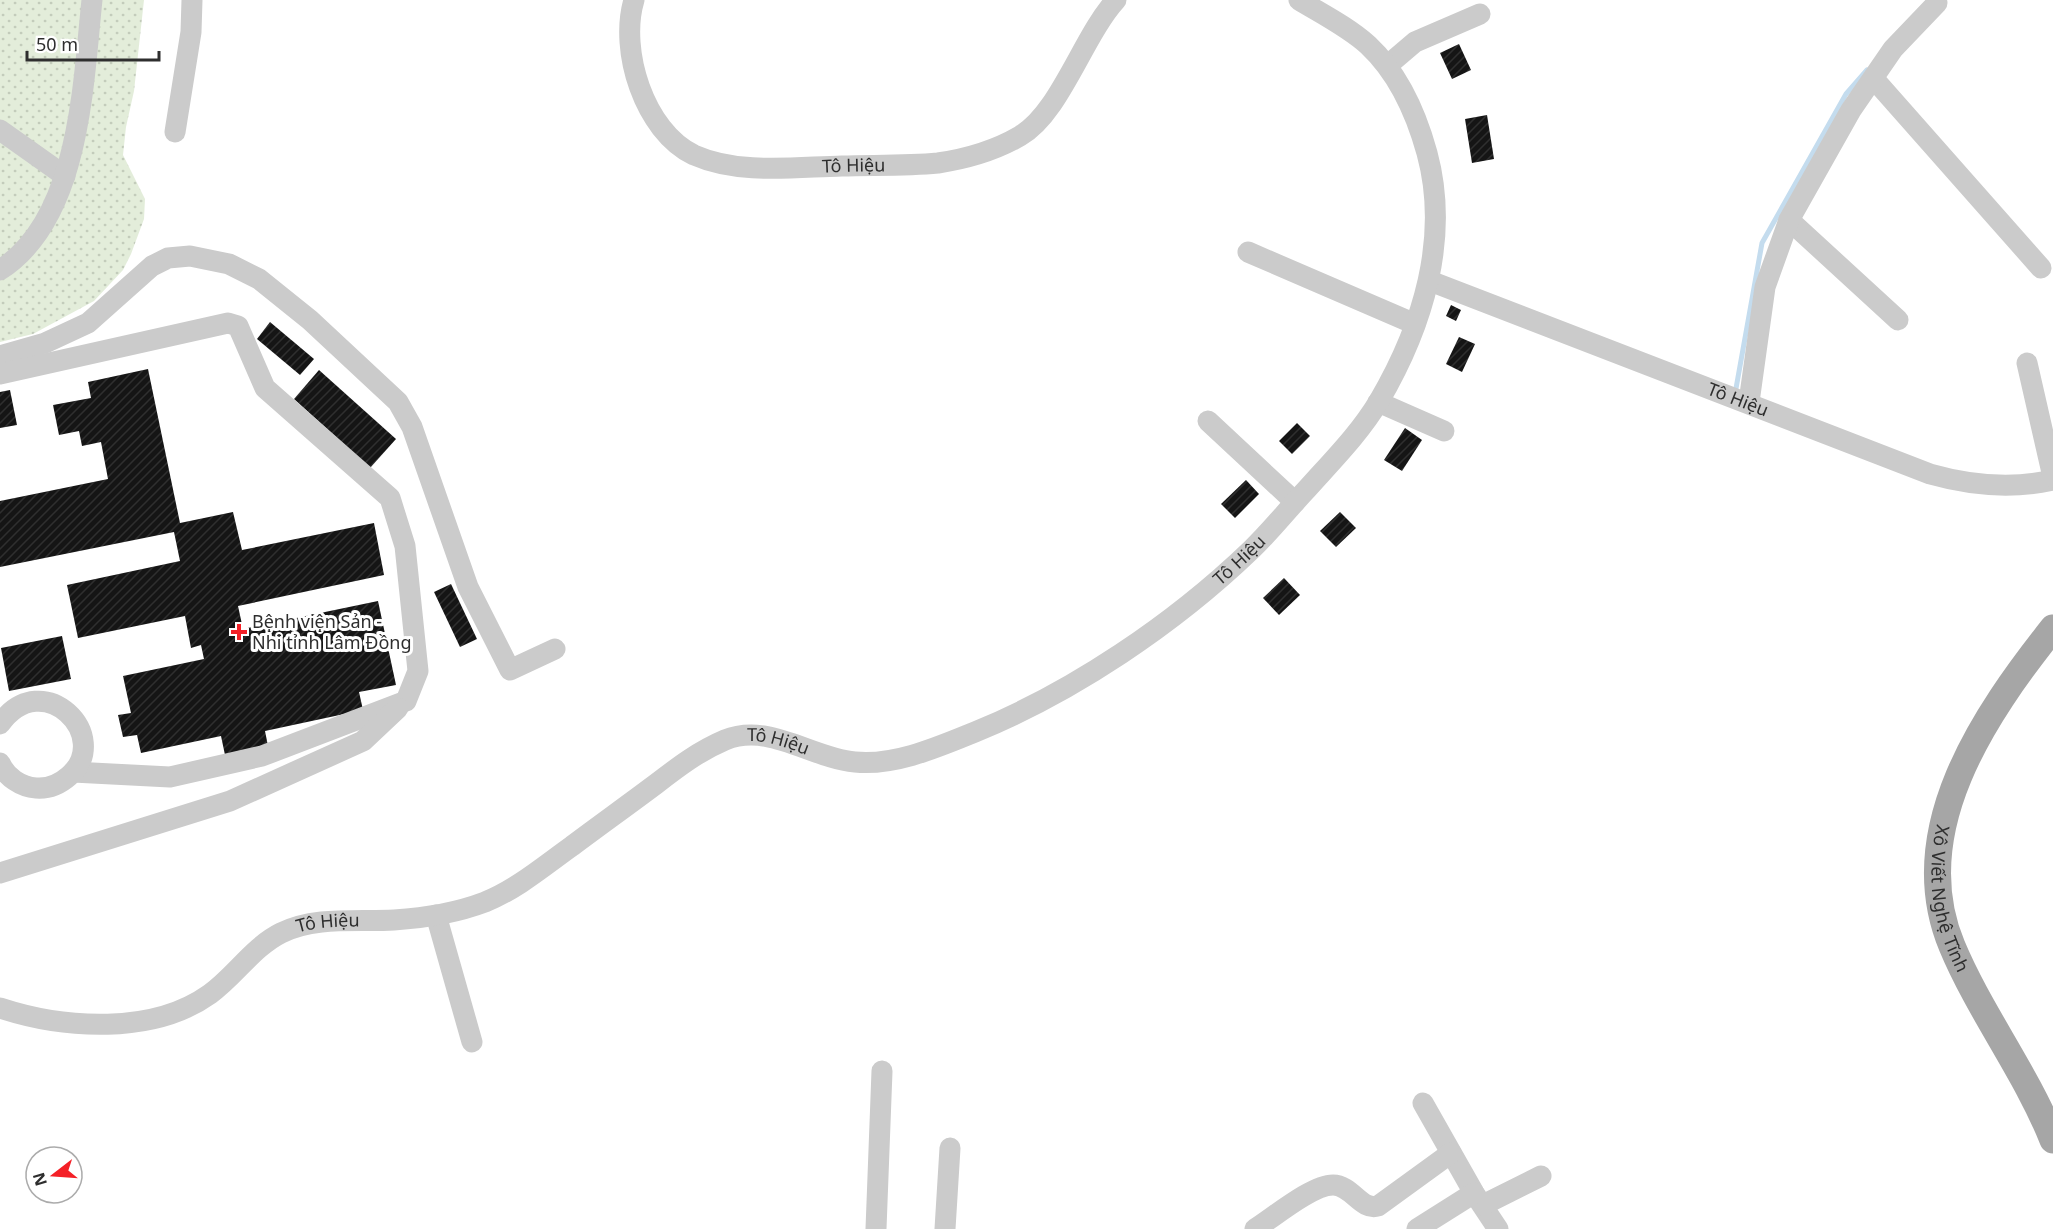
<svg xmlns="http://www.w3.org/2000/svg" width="2053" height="1229" viewBox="0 0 2053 1229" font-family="'Noto Sans',sans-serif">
	<defs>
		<pattern id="park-dots" width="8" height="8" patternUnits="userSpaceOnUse" patternTransform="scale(1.5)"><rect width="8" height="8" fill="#e3edda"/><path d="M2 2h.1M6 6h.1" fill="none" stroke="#c3ccbb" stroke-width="1.8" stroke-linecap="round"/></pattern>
		<pattern id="building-hatch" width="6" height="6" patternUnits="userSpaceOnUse" patternTransform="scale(1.5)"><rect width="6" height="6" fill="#151515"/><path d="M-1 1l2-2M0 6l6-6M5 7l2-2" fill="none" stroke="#2f2f2f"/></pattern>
	</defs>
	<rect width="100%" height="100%" fill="#fff"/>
	<polygon fill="url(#park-dots)" points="0,0 144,0 134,91 126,127 123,155 145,199 144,219 131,254 123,270 94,301 33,334 0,342"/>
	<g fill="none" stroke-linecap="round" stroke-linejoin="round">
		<polyline stroke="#c4dcee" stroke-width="5" points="1735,394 1762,243 1846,94 1867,70"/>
	</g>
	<g fill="url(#building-hatch)">
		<polygon points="1459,44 1471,70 1452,79 1440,53"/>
		<polygon points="1487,115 1494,159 1472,163 1465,119"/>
		<polygon points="1451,305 1461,310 1456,321 1446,316"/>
		<polygon points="270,322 314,359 300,375 257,339"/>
		<polygon points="1459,337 1475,344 1462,372 1446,364"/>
		<polygon points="148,369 180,523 233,512 242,550 374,523 384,575 238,606 243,629 378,601 396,685 359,692 363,710 265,731 268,746 225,755 221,736 141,753 137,735 123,737 118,715 131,713 123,676 204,659 201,645 191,648 185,616 78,638 67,585 180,561 174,532 0,567 0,501 108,479 101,442 82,446 79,431 59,435 53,405 91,398 88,382"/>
		<polygon points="319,370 396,439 370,468 294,399"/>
		<polygon points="10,390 17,425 0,428 0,392"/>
		<polygon points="1297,423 1310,436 1292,454 1279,441"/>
		<polygon points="1405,428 1422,440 1402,471 1384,460"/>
		<polygon points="1246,480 1259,494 1235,518 1221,504"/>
		<polygon points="1340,512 1356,528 1336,547 1320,531"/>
		<polygon points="1284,578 1300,595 1279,615 1263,598"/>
		<polygon points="451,584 477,639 460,647 434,592"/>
		<polygon points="62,636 71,679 9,691 1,648"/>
	</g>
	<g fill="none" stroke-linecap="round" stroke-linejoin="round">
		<g stroke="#cbcbcb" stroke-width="21">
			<path id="s1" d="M 634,0 C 619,50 644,131 694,155 C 739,175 795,167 842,166 C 874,165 906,166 938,163 C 965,159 996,150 1020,136 C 1060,113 1083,36 1116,0"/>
			<polyline points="1388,65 1415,42 1480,14"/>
			<polyline points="1874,79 2041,268"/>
			<polyline points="0,130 65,176"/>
			<polyline points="175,132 191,32 192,0"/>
			<polyline points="1789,220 1898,320"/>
			<polyline points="1248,252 1415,324"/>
			<path d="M 0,270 C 80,219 83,84 92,0"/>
			<path id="s2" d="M 1430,281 L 1930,474 C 1969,485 2013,489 2053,480"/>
			<polyline points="0,356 45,343 88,323 152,266 168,258 190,256 229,264 259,279 310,320 398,402 412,427 468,587 510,670 555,649"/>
			<polyline points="2027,363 2053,477"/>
			<polyline points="0,374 228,323 238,326 265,388 390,498 405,546 418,671 406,701 262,756 170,777 73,772"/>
			<polyline points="1378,402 1444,431"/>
			<polyline points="1749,402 1765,287 1789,220 1851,110 1893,49 1937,3"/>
			<polyline points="1208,421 1295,502"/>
			<path d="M 0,724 C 43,664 114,737 69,776 C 60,784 49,789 36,788 C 21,787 6,777 0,763"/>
			<polyline points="0,873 230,801 363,741 398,708"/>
			<polyline points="436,915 472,1042"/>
			<path id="s3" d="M 0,1008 C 64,1029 153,1035 210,994 C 235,976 253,947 281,933 C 315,916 357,922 394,920 C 425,918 456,913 485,902 C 517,889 544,866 572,846 C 600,825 628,805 656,784 C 678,767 699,751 725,740 C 769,722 811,758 855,762 C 895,766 938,747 975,732 C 1073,692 1174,624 1251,550 C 1271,531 1288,509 1307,489 C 1332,461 1360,433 1379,401 C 1423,326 1450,238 1427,153 C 1416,113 1399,74 1368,45 C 1348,27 1322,14 1299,0"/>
			<polyline points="1423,1103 1474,1193 1498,1229"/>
			<polyline points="1483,1205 1541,1176"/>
			<polyline points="876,1229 882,1071"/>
			<polyline points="945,1229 950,1148"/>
			<path d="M 1255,1229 C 1274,1217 1312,1185 1333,1185 C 1352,1185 1361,1211 1378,1206 L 1451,1153"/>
			<polyline points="1417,1229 1474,1193"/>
		</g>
		<path stroke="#a6a6a6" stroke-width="27" id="s4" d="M 2053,628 C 1984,715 1904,831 1952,946 C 1980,1013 2026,1072 2053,1140"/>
	</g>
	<path fill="#f42027" stroke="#fff" stroke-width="2" d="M236 623h6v6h6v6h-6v6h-6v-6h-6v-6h6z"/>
	<g text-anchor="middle" stroke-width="6" stroke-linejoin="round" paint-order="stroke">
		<g font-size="18" fill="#2e2e2e" stroke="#fff">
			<text dy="6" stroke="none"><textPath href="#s1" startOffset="339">Tô Hiệu</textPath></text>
			<text dy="6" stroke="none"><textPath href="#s2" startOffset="330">Tô Hiệu</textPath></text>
			<text dy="6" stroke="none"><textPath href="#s3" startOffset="1386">Tô Hiệu</textPath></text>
			<text dy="6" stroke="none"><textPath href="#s3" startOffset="864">Tô Hiệu</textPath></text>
			<text dy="6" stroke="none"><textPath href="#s4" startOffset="303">Xô Viết Nghệ Tĩnh</textPath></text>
			<text dy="6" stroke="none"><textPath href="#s3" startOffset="360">Tô Hiệu</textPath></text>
		</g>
		<g font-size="18" fill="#2e2e2e" stroke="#fff" text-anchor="start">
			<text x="252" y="628">Bệnh viện Sản -<tspan x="252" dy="21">Nhi tỉnh Lâm Đồng</tspan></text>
		</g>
	</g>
	<g transform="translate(54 1175) rotate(253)"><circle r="28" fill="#ffffff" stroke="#ababab" stroke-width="1.5"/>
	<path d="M0-4.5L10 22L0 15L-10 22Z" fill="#f42027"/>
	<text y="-9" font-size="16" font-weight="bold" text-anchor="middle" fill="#2e2e2e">N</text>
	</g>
	<path d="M27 51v9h132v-9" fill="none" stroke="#2e2e2e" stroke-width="3"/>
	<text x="36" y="51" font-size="18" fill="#2e2e2e" stroke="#ffffff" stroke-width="4.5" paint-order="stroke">50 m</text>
</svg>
